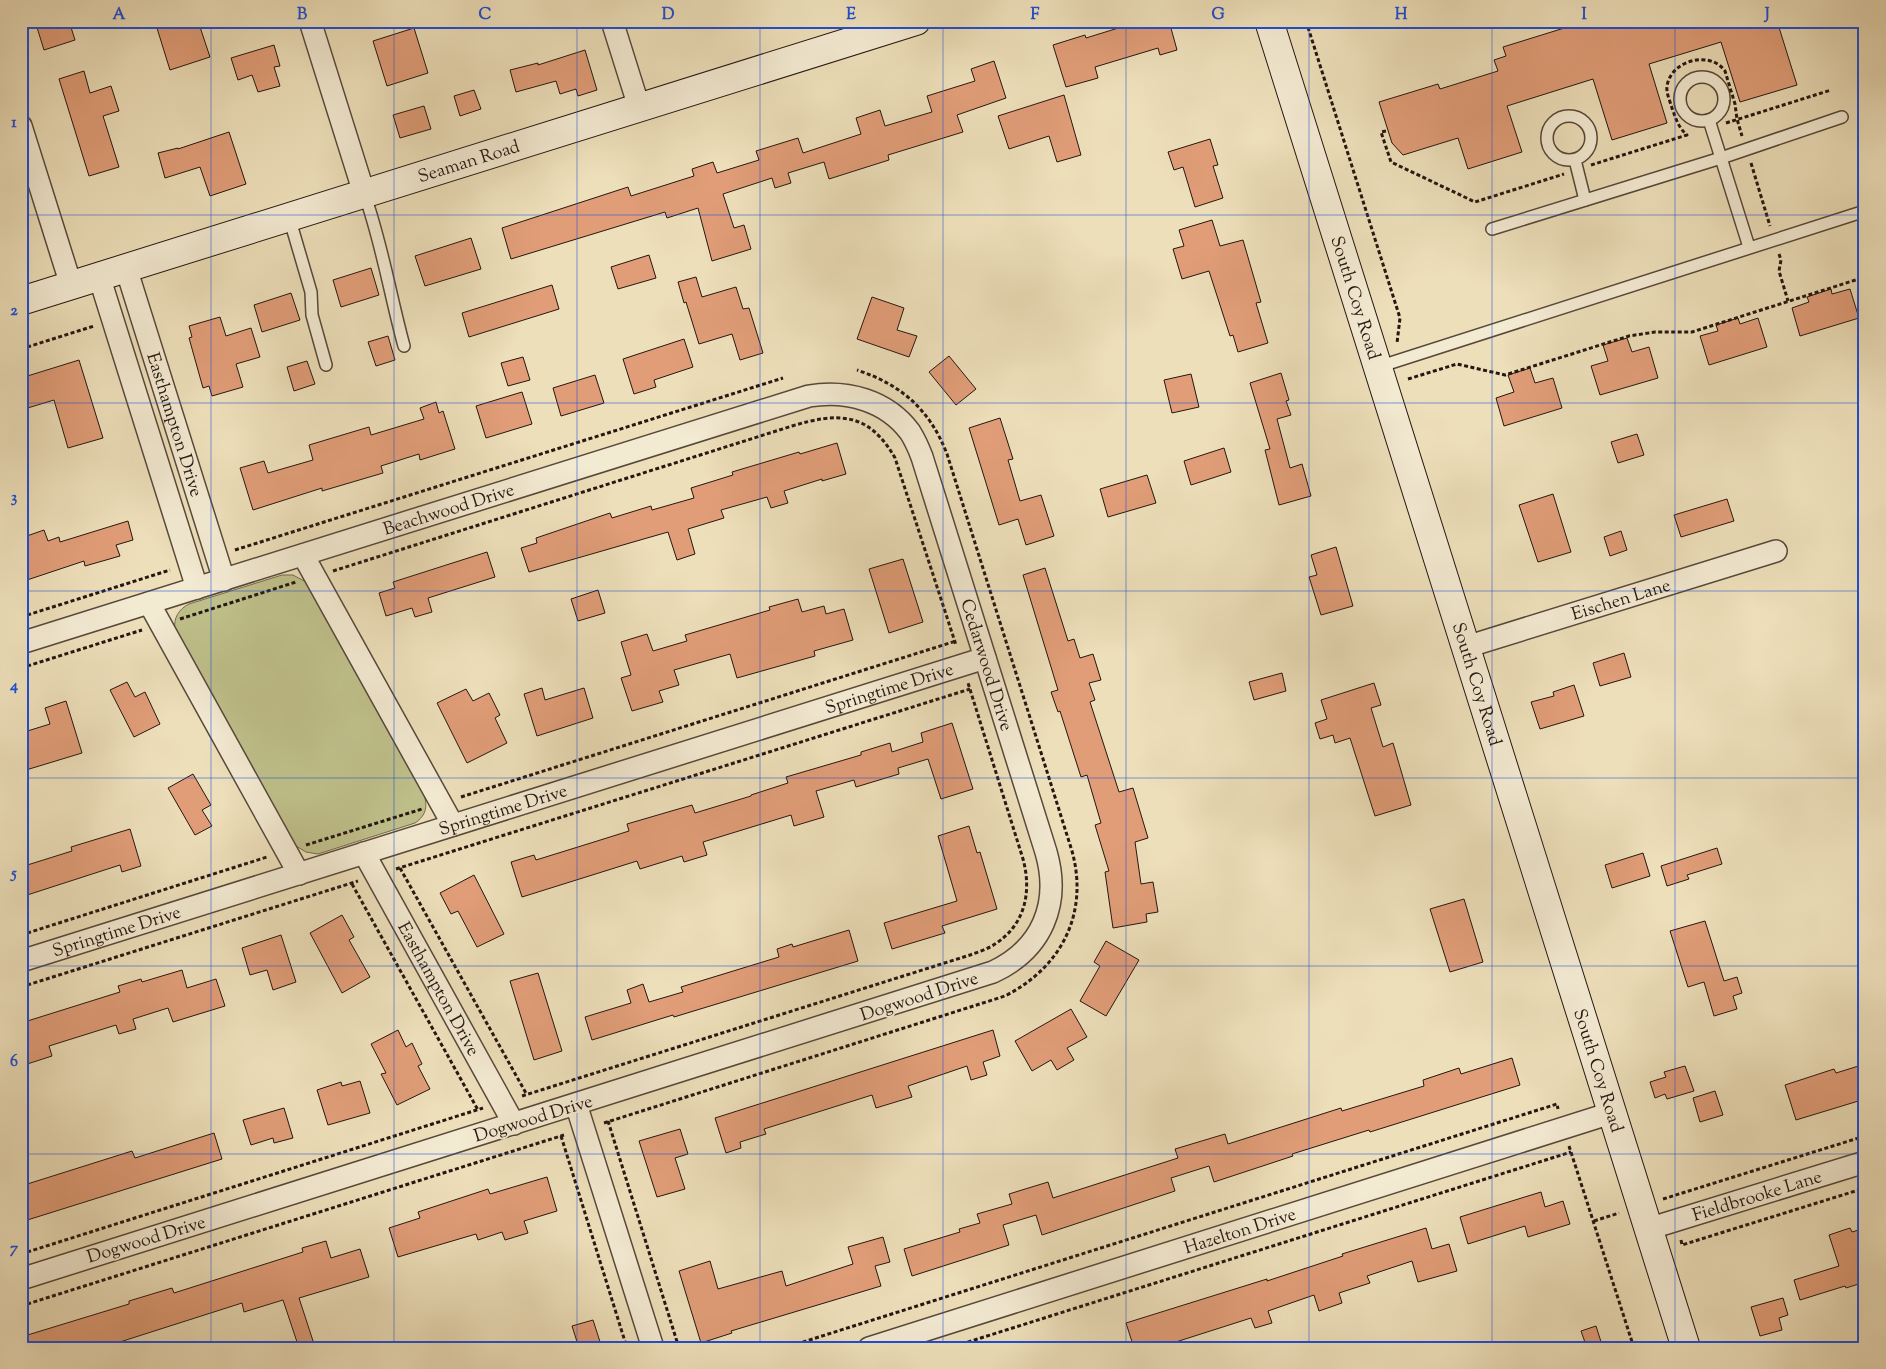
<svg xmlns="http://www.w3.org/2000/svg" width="1886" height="1369" viewBox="0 0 1886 1369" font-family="'Sorts Mill Goudy',serif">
	<rect width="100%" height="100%" fill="#eddfba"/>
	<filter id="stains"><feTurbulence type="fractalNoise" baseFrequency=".004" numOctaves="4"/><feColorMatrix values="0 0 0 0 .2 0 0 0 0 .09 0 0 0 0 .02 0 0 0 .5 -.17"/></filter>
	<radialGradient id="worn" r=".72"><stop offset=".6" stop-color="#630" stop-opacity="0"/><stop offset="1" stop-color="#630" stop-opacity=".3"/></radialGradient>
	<path fill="#bfc08b" stroke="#726b4e" d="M 282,575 L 293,575 L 308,583 L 423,792 C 428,805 427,815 415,823 L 318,854 L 306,852 L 296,846 L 175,630 C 173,618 179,609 189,604 Z"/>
	<g fill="#e09d78" stroke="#251610">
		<polygon points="35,21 69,21 75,40 44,50"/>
		<polygon points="168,21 198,21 210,57 170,70 156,25"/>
		<polygon points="1141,21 1169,21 1177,50 1160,55 1158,48 1095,67 1098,78 1066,87 1053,45 1085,35 1086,38"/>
		<polygon points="1573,21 1777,21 1797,85 1740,102 1721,42 1649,64 1667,123 1612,140 1593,79 1507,106 1522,152 1468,169 1458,138 1403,155 1392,143 1379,102 1438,84 1440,89 1498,71 1494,60 1506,56 1503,47 1574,25"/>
		<polygon points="414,28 428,73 387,86 373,41"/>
		<polygon points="274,45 280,66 274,67 280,86 258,92 252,75 238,80 231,58"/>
		<polygon points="585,50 597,90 578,96 576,89 560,94 556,81 516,92 510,70 538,63 538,65"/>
		<polygon points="994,61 1006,98 957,115 963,132 888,155 889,160 829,179 824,162 788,173 791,183 775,188 772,178 723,194 734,228 744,225 751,249 712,261 698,208 667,218 665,212 511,259 502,228 628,187 631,196 694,176 692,169 713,162 717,173 759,160 756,151 798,138 803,153 861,134 856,118 880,110 885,126 932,112 927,96 975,81 971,69"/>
		<polygon points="84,71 90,93 111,86 119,111 103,116 119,167 89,176 59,79"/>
		<polygon points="474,90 481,109 460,116 454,96"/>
		<polygon points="1064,95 1081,155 1057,162 1049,136 1009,149 998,116"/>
		<polygon points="424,106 431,129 400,138 393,115"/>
		<polygon points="229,132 246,184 210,196 200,167 165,178 158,153 178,148 178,149"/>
		<polygon points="1210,139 1218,165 1213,166 1223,198 1195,207 1183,167 1174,170 1168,152"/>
		<polygon points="1212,220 1220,246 1243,240 1261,302 1256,303 1268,343 1238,352 1233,335 1230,336 1209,271 1182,279 1173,249 1184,246 1179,230"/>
		<polygon points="471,238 481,269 425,286 415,256"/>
		<polygon points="649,255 656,278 618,289 611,267"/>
		<polygon points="371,268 379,295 341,307 333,280"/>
		<polygon points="696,277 702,297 736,287 743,309 749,308 763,353 740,360 732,334 699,344 686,302 684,303 678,282"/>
		<polygon points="552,285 559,309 469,337 462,313"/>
		<polygon points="1831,289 1832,294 1850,289 1859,318 1800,336 1792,308 1809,302 1807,297"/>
		<polygon points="291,293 300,320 262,332 254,305"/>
		<polygon points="872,297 904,308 897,330 917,336 909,357 857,339"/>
		<polygon points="220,317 226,336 251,328 260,357 236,364 243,387 212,396 209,386 203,388 189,338 192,337 189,326"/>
		<polygon points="1738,318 1740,324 1758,318 1767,347 1709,365 1700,336 1718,331 1716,325"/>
		<polygon points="388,336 395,360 376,366 368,342"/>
		<polygon points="1627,338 1632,352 1649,347 1658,378 1600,395 1591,366 1608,361 1603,345"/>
		<polygon points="684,339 693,367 654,380 656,387 634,394 623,359"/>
		<polygon points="949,356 976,389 956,405 929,372"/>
		<polygon points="523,357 530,380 508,386 501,363"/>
		<polygon points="79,360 103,438 68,448 54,400 21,410 21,378"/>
		<polygon points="307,361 315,384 294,391 287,367"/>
		<polygon points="1530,368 1535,383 1553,378 1562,408 1504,426 1496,398 1514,392 1508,375"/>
		<polygon points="1281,373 1289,400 1286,401 1291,415 1277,419 1290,468 1302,464 1311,496 1279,505 1265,450 1270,449 1250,383"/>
		<polygon points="1191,374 1199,407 1172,413 1164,380"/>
		<polygon points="595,375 604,403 561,416 553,388"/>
		<polygon points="522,392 532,424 486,438 476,406"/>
		<polygon points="436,402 439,413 443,411 455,449 420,460 419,454 381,466 383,473 322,491 322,488 253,510 240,468 264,461 268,473 313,460 309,445 369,427 371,435 424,419 420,408"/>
		<polygon points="1000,418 1013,459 1008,460 1020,501 1041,495 1054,536 1026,545 1018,519 999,525 969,428"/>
		<polygon points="1637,434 1644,455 1618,463 1611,442"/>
		<polygon points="837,443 846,474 822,481 822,479 784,491 788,503 771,508 767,497 721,510 724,518 688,529 695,554 677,560 668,532 529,572 521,548 537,543 536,538 610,513 612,518 651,506 652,510 694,498 691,488 733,475 732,472 799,452 800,454"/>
		<polygon points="1224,448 1231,472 1191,485 1184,461"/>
		<polygon points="1147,475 1156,503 1108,517 1100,489"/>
		<polygon points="1553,494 1571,552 1538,562 1519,505"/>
		<polygon points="1727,499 1734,521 1681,537 1674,515"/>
		<polygon points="128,521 133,540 116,545 120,556 85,566 84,561 27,580 21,563 21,538 44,530 48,541 59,537 60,542"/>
		<polygon points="1621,531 1627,550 1610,556 1604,537"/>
		<polygon points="1336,547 1353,606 1321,615 1309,577 1317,575 1311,555"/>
		<polygon points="487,552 495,577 428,598 432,612 415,617 412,608 386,616 379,593 395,588 393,582"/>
		<polygon points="903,559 923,622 889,633 869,569"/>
		<polygon points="1045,568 1068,641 1074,639 1080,658 1093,654 1101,680 1089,683 1095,700 1090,702 1119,792 1133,788 1148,838 1135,842 1141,884 1153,882 1158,912 1146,914 1147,922 1113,928 1105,872 1109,871 1095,825 1101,823 1087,775 1081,777 1060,711 1058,712 1051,692 1058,690 1023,575"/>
		<polygon points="598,590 605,613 578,621 571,599"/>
		<polygon points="798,599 802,612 824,606 826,614 844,609 853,640 814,651 815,656 737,678 730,654 674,670 679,685 659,691 663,702 632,711 621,678 631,675 621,642 647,634 653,651 687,641 685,635 770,610 769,607"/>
		<polygon points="1624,653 1631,677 1600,686 1593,663"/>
		<polygon points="1282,673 1286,691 1254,700 1249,682"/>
		<polygon points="127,682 135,697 145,692 160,724 134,737 110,690"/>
		<polygon points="1374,683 1381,705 1371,708 1383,747 1393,743 1411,805 1375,816 1350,738 1335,743 1333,735 1320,739 1315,723 1327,719 1321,700"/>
		<polygon points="1574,685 1584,716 1540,729 1531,702 1554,696 1553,692"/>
		<polygon points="542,688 545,700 584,688 593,718 537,736 524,694"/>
		<polygon points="466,689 473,701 489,693 500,715 495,718 507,743 467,763 437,703"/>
		<polygon points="66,701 82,753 26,770 21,756 21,733 50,724 45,708"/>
		<polygon points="952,723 973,789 941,799 928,759 898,768 899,774 856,787 854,780 816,791 824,817 794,826 791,815 703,842 707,855 684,862 682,856 640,869 637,861 522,897 511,862 534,855 536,860 594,842 629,831 627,824 692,805 695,813 751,796 751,795 788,783 786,777 861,755 861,752 890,743 892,752 923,742 921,733"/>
		<polygon points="193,774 211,805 202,810 212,826 195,835 168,788"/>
		<polygon points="969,826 977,853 980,852 997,909 942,926 945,933 892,949 884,923 957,901 938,836"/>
		<polygon points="130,829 141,866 122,872 120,865 21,897 21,867 72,851 71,847"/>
		<polygon points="1717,848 1722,864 1687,875 1689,879 1667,886 1661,866"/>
		<polygon points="1643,853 1650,876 1612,888 1605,865"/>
		<polygon points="474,875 504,934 477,947 458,911 451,914 440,893"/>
		<polygon points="1464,899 1483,962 1450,972 1430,909"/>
		<polygon points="342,915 354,937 349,940 370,977 342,993 310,933"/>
		<polygon points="1705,921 1724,981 1737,977 1742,993 1733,996 1737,1009 1714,1016 1704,982 1688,987 1670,931"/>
		<polygon points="849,930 858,961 674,1017 673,1015 592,1040 585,1017 631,1003 627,990 643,984 649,1002 683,992 681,987 779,957 777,949 792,944 793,947"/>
		<polygon points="281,935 296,982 273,990 267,970 250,975 242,948"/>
		<polygon points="1106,941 1139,960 1106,1016 1080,1001 1100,966 1094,962"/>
		<polygon points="182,970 187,988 216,979 225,1006 173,1022 168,1008 133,1019 136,1029 119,1034 116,1025 49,1046 52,1056 21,1066 21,1023 120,992 118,986 141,979 142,982"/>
		<polygon points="538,973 562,1051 534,1060 510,981"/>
		<polygon points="1071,1009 1087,1037 1067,1048 1074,1060 1057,1070 1051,1060 1032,1071 1015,1041"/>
		<polygon points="398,1030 406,1047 412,1043 422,1064 418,1066 430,1089 397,1105 381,1074 386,1073 371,1044"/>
		<polygon points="993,1030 1000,1056 983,1062 987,1075 971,1080 967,1066 908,1086 912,1097 876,1108 872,1095 764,1129 766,1134 740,1142 741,1148 726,1153 715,1118"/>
		<polygon points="1512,1058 1520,1085 1370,1132 1369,1130 1292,1154 1293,1156 1214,1182 1209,1166 1171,1178 1175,1191 1042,1235 1036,1215 1003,1225 1009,1245 912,1276 904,1249 960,1232 959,1229 980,1223 977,1214 1012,1204 1009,1194 1048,1182 1053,1198 1178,1158 1175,1149 1225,1134 1228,1144 1341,1108 1342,1111 1424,1086 1423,1080 1459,1068 1461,1074"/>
		<polygon points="1865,1064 1865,1099 1796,1120 1785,1085 1834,1069 1836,1073"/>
		<polygon points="1685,1066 1694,1091 1667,1099 1665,1094 1655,1098 1650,1082 1666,1077 1664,1072"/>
		<polygon points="360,1081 370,1113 328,1125 317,1090 341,1082 342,1086"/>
		<polygon points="1715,1091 1723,1115 1700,1122 1693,1098"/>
		<polygon points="284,1108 293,1138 274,1143 273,1138 251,1145 243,1120"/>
		<polygon points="680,1129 688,1154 675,1158 685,1189 657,1197 639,1141"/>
		<polygon points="214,1133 222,1159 21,1222 21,1186 132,1151 135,1158"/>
		<polygon points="547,1177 557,1211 524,1221 528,1233 505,1240 502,1232 478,1240 476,1234 398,1257 389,1228 420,1218 418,1212 488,1189 490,1194"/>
		<polygon points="1541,1192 1545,1207 1563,1201 1570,1224 1528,1237 1525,1226 1468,1244 1460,1217"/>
		<polygon points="1426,1228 1432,1249 1449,1244 1457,1271 1418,1282 1412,1261 1367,1276 1370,1283 1339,1293 1342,1303 1319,1311 1314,1295 1268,1311 1272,1323 1255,1328 1251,1318 1157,1348 1134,1348 1126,1323 1267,1279 1267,1281 1343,1256 1342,1254"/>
		<polygon points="1850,1228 1852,1232 1865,1228 1865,1282 1846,1288 1845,1286 1800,1300 1794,1280 1839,1266 1829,1235"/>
		<polygon points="883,1237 890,1262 875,1266 881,1286 731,1331 732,1333 701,1343 679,1271 710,1261 718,1289 782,1271 786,1286 853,1264 848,1247"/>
		<polygon points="326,1241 331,1258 360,1249 369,1277 299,1298 314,1344 299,1348 283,1300 244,1312 242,1303 101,1348 21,1348 21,1337 129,1304 129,1301 172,1288 174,1293 303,1252 302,1248"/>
		<polygon points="1783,1298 1788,1315 1779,1318 1782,1330 1760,1336 1751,1307"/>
		<polygon points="593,1320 602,1348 579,1348 572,1326"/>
		<polygon points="1596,1326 1603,1348 1587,1348 1581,1331"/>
	</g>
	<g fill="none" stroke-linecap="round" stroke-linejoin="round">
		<defs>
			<g id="lane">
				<circle cx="1702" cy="99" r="22"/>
				<circle cx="1569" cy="138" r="22"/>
				<polyline points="1709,120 1721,158 1842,117"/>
				<polyline points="1575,160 1585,200"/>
				<path d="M 364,193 C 382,243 390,295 404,346"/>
				<polyline points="289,217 311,292 312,315 326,365"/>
				<polyline points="1492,229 1721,158 1749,247"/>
				<polyline points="1378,367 1865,211"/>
			</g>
			<g id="street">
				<polyline points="310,21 364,193"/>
				<polyline points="612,21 639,107"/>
				<polyline points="21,126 71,285"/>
				<path id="s1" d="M 126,268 L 224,580"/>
				<polyline points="99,276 197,588"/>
				<polyline points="303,555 453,825"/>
				<polyline points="149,603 299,874"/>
				<path id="s2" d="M 21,643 L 809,396 C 847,390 886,400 910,432 C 915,440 919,449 922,457 L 1046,852 C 1061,904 1042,949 993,972 L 21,1279"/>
				<path id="s3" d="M 1466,647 L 1776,551"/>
				<path id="s4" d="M 364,853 L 514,1124"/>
				<path id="s5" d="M 21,961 L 985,658"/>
				<polyline points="576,1104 653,1348"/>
				<path id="s6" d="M 1648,1229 L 1865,1162"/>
				<path id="s7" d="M 869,1348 L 1611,1113"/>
			</g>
			<g id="secondary">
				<path id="s8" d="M 1269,21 L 1686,1348"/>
				<path id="s9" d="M 21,301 L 916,21"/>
			</g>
		</defs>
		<use href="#lane" stroke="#57483a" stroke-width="14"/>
		<use href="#street" stroke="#57483a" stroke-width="24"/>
		<use href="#secondary" stroke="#251610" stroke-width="30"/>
		<g stroke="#251610" stroke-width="3" stroke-dasharray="4 2.5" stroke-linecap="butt">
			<polyline points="1306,21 1400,318 1397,343"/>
			<polyline points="1726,123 1831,90"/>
			<polyline points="1386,131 1381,132 1391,162 1475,202 1564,174"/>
			<polyline points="1751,163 1770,226"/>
			<path d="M 1591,165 L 1687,135 C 1678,127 1676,119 1672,108 C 1670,101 1666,93 1667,86 C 1671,60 1710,50 1725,71 L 1735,104 L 1737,119 L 1742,136"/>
			<polyline points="1779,254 1781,260 1779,271 1788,301"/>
			<polyline points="21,349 94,326"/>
			<polyline points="1408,379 1457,364 1505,375 1629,336 1655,332 1692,332 1865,277"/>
			<polyline points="235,550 783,378"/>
			<path d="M 333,571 L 792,426 C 838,412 869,412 895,458 L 956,645"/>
			<polyline points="21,617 170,570"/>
			<polyline points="180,619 296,582"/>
			<polyline points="21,668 142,630"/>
			<polyline points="461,797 956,641"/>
			<polyline points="306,845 422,809"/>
			<polyline points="400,868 527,1095"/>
			<polyline points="396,869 970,689"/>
			<polyline points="352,884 478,1110"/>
			<polyline points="21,935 267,857"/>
			<polyline points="21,987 358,881"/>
			<path d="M 522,1096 L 970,955 C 978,952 988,949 995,944 C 1025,925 1032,892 1023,859 L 968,683"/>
			<polyline points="608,1121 679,1348"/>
			<path d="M 604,1123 L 1005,996 C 1062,967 1089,913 1072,851 L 947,454 C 930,410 902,385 857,370"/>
			<polyline points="561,1136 627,1348"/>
			<polyline points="1569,1146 1634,1348"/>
			<polyline points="1663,1199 1865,1136"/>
			<polyline points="1594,1221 1619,1213"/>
			<polyline points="1681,1240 1682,1245 1865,1188"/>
			<polyline points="21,1254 483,1108"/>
			<polyline points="21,1306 564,1135"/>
			<polyline points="784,1348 1557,1104 1558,1109"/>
			<polyline points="949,1348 1571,1152"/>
		</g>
		<use href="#lane" stroke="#f3ead2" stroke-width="11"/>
		<use href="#street" stroke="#f3ead2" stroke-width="21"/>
		<use href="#secondary" stroke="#f3ead2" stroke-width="28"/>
	</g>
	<path fill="none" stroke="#1d4ed8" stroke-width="1" stroke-opacity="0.55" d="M 211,21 L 211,1348M 394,21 L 394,1348M 577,21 L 577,1348M 760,21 L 760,1348M 943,21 L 943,1348M 1126,21 L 1126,1348M 1309,21 L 1309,1348M 1492,21 L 1492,1348M 1675,21 L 1675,1348M 21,215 L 1865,215M 21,403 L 1865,403M 21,591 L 1865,591M 21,778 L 1865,778M 21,966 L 1865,966M 21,1154 L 1865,1154"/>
	<g text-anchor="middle" stroke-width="4" stroke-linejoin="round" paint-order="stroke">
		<g font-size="18" fill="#251610" stroke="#f3ead2">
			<text dy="6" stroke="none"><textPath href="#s9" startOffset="469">Seaman Road</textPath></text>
			<text dy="6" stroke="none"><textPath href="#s8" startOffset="290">South Coy Road</textPath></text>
			<text dy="6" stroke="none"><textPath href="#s1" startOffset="164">Easthampton Drive</textPath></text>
			<text dy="6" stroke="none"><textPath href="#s2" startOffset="448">Beachwood Drive</textPath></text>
			<text dy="6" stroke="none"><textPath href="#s3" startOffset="162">Eischen Lane</textPath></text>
			<text dy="6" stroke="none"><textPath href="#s2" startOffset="1184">Cedarwood Drive</textPath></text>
			<text dy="6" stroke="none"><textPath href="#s8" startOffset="695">South Coy Road</textPath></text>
			<text dy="6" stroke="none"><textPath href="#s5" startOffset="910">Springtime Drive</textPath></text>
			<text dy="6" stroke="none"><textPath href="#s5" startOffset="505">Springtime Drive</textPath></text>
			<text dy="6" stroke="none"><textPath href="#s5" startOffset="100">Springtime Drive</textPath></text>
			<text dy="6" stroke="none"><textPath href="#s4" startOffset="155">Easthampton Drive</textPath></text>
			<text transform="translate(919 996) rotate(-18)" y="6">Dogwood Drive</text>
			<text dy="6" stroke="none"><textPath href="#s8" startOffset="1100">South Coy Road</textPath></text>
			<text transform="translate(533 1118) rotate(-17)" y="6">Dogwood Drive</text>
			<text dy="6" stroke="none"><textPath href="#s6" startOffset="114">Fieldbrooke Lane</textPath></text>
			<text dy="6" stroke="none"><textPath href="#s7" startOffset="389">Hazelton Drive</textPath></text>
			<text transform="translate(146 1239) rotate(-17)" y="6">Dogwood Drive</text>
		</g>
	</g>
	<rect width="1886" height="1369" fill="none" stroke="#eddfba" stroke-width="55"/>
	<rect x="28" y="28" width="1830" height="1314" fill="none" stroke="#1d4ed8" stroke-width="2"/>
	<g font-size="16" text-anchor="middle" font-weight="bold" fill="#1d4ed8">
		<text x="119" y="19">A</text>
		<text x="302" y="19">B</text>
		<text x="485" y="19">C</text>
		<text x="668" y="19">D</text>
		<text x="851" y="19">E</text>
		<text x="1035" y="19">F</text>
		<text x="1218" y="19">G</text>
		<text x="1401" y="19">H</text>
		<text x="1584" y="19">I</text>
		<text x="1767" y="19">J</text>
		<text x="14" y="127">1</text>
		<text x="14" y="315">2</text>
		<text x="14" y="502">3</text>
		<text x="14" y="690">4</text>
		<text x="14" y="878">5</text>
		<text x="14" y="1066">6</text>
		<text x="14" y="1253">7</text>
	</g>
	<rect width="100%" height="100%" filter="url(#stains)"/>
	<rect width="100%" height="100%" fill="url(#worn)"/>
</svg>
